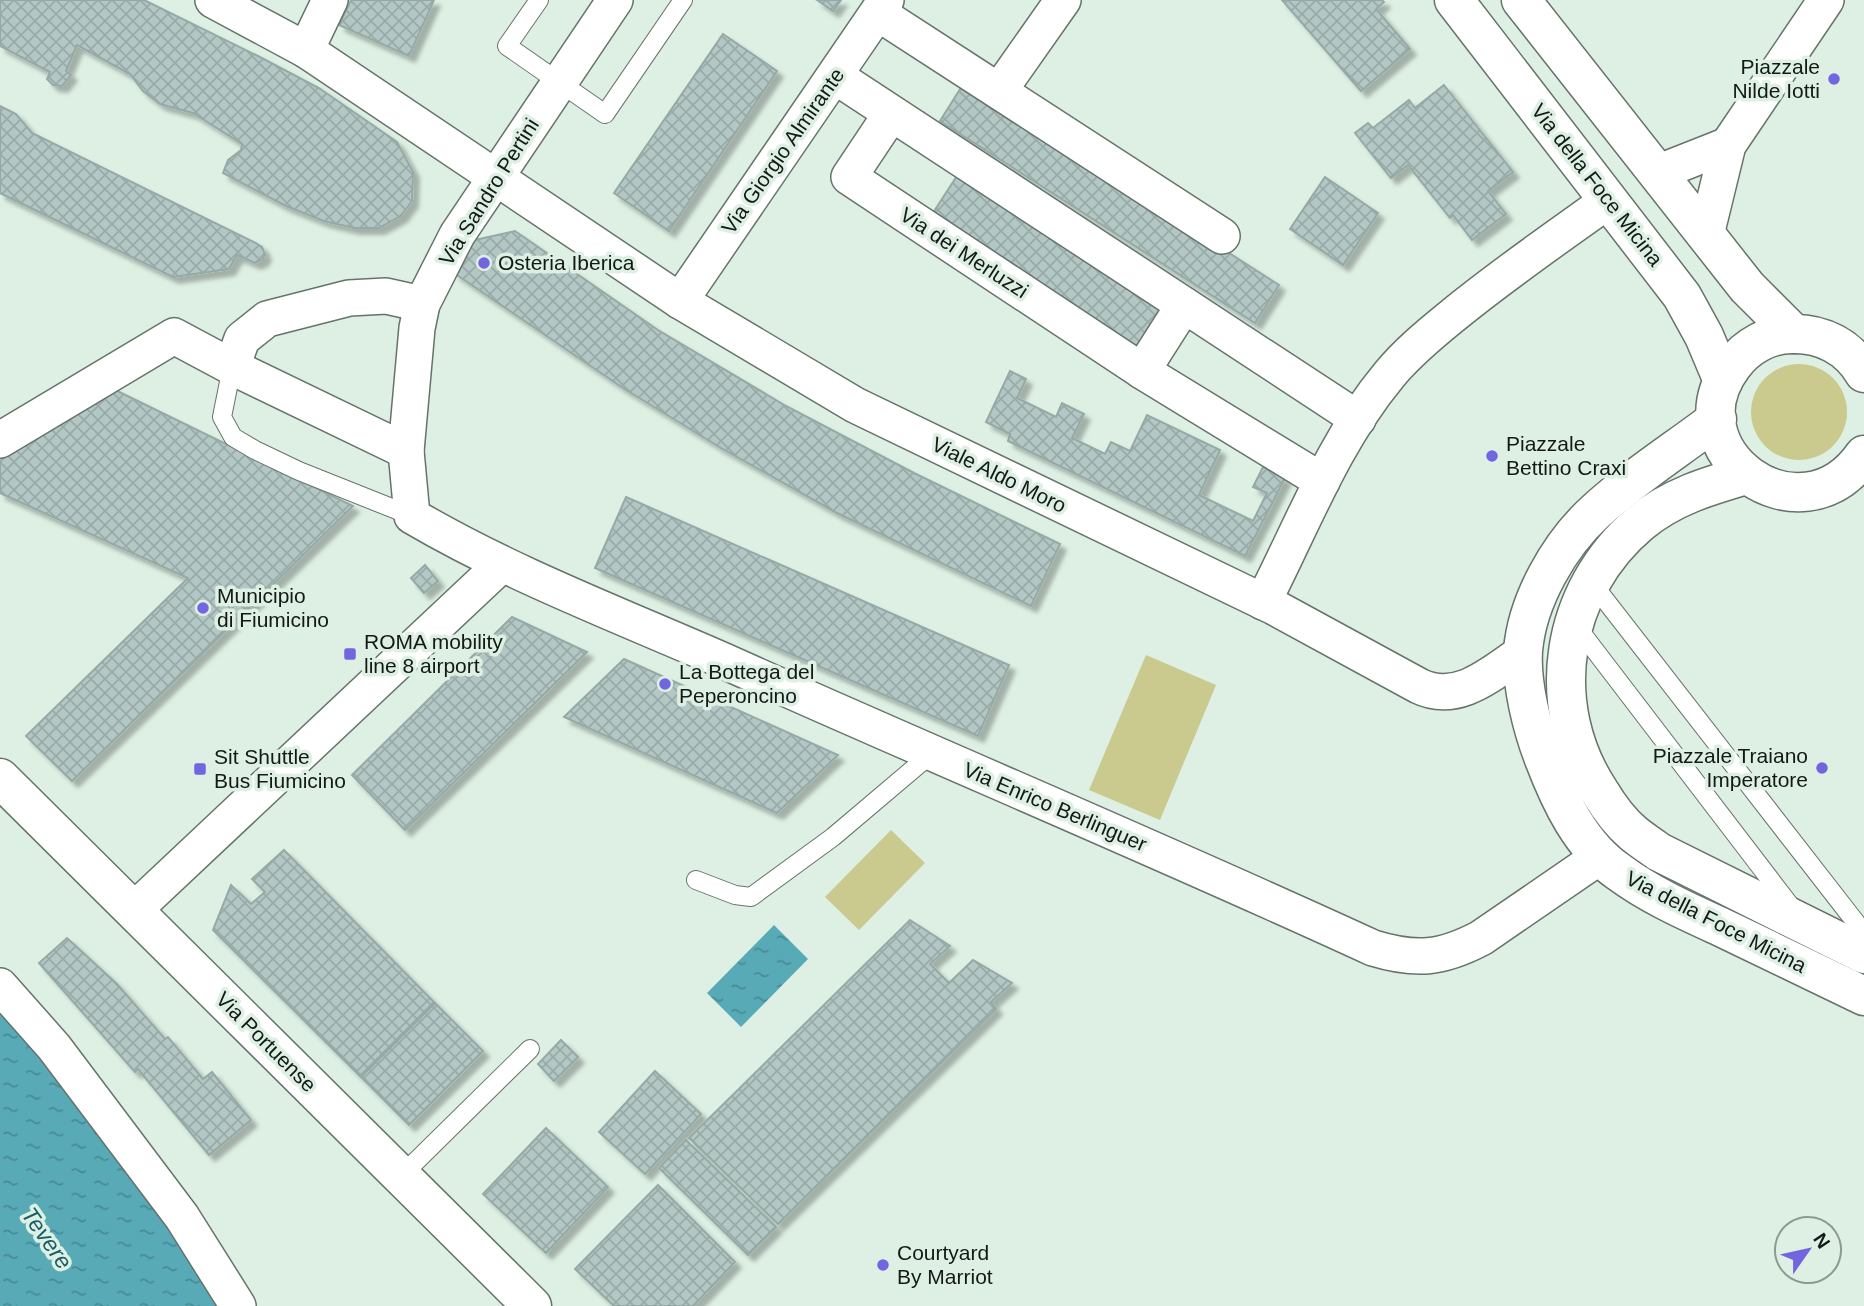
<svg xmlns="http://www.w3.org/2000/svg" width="1864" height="1306" viewBox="0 0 1864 1306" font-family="Arial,sans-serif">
	<defs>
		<pattern id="water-ripples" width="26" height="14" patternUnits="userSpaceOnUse" patternTransform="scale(1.75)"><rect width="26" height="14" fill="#58aab7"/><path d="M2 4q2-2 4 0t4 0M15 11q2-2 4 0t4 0" fill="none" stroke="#488a94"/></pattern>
		<pattern id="building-cross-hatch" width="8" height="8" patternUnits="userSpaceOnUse" patternTransform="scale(1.75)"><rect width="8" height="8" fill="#b3c8c4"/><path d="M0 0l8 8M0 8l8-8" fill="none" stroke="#99aba8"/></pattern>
		<filter id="shadow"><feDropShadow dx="6" dy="6" stdDeviation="2" flood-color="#0004"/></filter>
	</defs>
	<rect width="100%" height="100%" fill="#def0e4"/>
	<g fill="#caca8f">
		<circle cx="1799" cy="412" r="48"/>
		<polygon points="1146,655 1216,685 1160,820 1089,790"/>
		<polygon points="891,830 925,863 859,930 825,897"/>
	</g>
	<g fill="url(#water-ripples)">
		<polygon points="774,925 808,959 741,1027 707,993"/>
		<polygon points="0,1010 109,1143 222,1306 0,1306"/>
	</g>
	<g fill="url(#building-cross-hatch)" stroke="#95aaa6" stroke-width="2" filter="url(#shadow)">
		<polygon points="0,0 144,0 258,56 319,88 397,142 413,172 412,201 401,216 379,228 354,228 324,221 286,206 223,173 228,160 241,150 242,144 193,113 160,104 143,91 130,74 77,45 66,71 71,75 62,86 53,85 47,79 50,72 0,46"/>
		<polygon points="351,0 434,0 409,56 339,25"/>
		<polygon points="817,0 841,0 833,11"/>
		<polygon points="1282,0 1382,0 1384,2 1376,9 1410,49 1361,91"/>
		<polygon points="723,34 777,71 669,231 614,193"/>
		<polygon points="964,83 1279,285 1255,323 940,121"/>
		<polygon points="1444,85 1513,172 1488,191 1506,214 1472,240 1453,215 1450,218 1408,165 1391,178 1355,133 1368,123 1373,128 1409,100 1415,108"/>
		<polygon points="0,106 16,114 32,133 256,243 262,247 265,255 262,260 255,263 237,255 229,269 173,277 0,193"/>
		<polygon points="957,176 1160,310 1130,356 927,222"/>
		<polygon points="1325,177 1378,213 1343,265 1290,229"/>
		<polygon points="515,231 658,330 786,406 914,473 1060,544 1031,606 837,513 721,448 623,388 454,273 475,240"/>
		<polygon points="1010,371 1026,379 1017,398 1056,417 1062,403 1084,414 1072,438 1105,454 1111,442 1130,451 1147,415 1220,450 1199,495 1253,521 1267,493 1253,487 1263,467 1285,478 1245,556 1008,441 1010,434 986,422"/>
		<polygon points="105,385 353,506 72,781 26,736 188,578 0,493 0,461"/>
		<polygon points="626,497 1009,665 978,736 595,568"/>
		<polygon points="425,565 438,581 424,593 411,578"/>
		<polygon points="512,617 587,652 405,830 352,775"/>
		<polygon points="624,659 838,755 777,813 564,717"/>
		<polygon points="284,850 434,1002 360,1076 213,930 231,885 251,904 265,892 252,879"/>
		<polygon points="910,920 950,946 930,964 949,983 973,960 1012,983 991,1002 996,1009 778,1224 689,1138"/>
		<polygon points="67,938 117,984 165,1039 168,1037 203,1079 212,1072 251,1120 209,1155 138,1069 135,1072 39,963"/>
		<polygon points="435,1003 483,1051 409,1125 361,1077"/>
		<polygon points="561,1040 578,1057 554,1081 538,1064"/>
		<polygon points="655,1071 701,1114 645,1174 599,1132"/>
		<polygon points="546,1128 608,1187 546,1253 483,1194"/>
		<polygon points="686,1140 776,1227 748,1255 659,1168"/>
		<polygon points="658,1185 735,1262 693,1306 614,1306 575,1269"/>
	</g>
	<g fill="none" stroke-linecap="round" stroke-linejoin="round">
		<defs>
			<g id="lane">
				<polyline points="539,0 507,46 605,114 683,0"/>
				<polyline points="232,367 222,417 233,437 255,450 299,471 412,516"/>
				<polyline points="1592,583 1864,933"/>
				<polyline points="1577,627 1792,908"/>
				<polyline points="696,880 735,895 751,897 833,837 931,754"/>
				<polyline points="401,1176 530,1049"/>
			</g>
			<g id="street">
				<path d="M 213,0 L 306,50 L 680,301 L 855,405 L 1274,607 L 1419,686 C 1458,705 1492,673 1523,652"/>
				<path d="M 615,0 L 457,235 L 422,304 L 417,328 L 406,451 L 412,516 C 511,574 619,615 724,661 C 940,758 1158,849 1373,948 C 1416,961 1441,959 1481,938 L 1599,857"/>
				<polyline points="878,13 1222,236"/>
				<polyline points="306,50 330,0"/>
				<polyline points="835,76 1358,419"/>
				<polyline points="999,91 1063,0"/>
				<polyline points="891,114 849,177 1142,371 1322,481"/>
				<polyline points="1657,173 1728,145"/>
				<polyline points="1706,235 1728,145 1826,0"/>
				<polyline points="680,301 886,0"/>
				<polyline points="232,367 242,339 267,319 349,298 386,296 422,304"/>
				<polyline points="1142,371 1184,305"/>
				<polyline points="0,440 174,336 232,367 406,451"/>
				<path d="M 1263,602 C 1302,526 1334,441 1389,375 C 1407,353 1430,334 1451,317 C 1502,275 1556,238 1609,200"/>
				<polyline points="133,911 502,564"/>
				<polyline points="0,986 54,1047 182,1217 238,1306"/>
			</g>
			<g id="secondary">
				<polyline points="1454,0 1682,296 1704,336 1723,381"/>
				<polyline points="1521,0 1747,287 1794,334"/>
				<path d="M 1864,373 C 1849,347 1822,333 1792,334 C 1769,334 1747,346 1733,365 C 1668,450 1800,547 1864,455"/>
				<path d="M 1717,419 C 1676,450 1632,478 1595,512 C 1559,545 1527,601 1523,651 C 1521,684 1532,728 1544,759 C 1560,801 1581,846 1619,872 C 1650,895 1686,911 1721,927 C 1769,950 1816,973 1864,996"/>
				<path d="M 1746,475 C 1708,486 1671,497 1640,523 C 1560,590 1542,705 1600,792 C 1609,807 1620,822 1633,833 C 1641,840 1651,846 1659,852 L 1864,954"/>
				<polyline points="0,778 532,1306"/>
			</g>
		</defs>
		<use href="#lane" stroke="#65746b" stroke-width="20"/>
		<use href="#street" stroke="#65746b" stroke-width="38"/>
		<use href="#secondary" stroke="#65746b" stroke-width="41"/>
		<use href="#lane" stroke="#fff" stroke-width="18"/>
		<use href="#street" stroke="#fff" stroke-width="35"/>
		<use href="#secondary" stroke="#fff" stroke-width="38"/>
	</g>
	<g fill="#7165e0" stroke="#def0e4" stroke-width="2.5">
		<circle cx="1834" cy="79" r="7"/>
		<circle cx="484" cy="263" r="7"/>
		<circle cx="1492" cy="456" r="7"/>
		<circle cx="203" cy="608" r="7"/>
		<rect x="343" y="647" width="14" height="14" rx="3.5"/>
		<circle cx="665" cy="684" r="7"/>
		<circle cx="1822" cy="768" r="7"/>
		<rect x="193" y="762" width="14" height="14" rx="3.5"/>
		<circle cx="883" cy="1265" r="7"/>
	</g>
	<g text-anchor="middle" stroke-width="7" stroke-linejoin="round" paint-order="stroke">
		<g font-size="21" fill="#131915" stroke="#def0e4" text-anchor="start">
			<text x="1820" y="74" text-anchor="end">Piazzale<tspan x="1820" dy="24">Nilde Iotti</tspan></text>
			<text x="498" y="270">Osteria Iberica</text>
			<text x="1506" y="451">Piazzale<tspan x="1506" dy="24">Bettino Craxi</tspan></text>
			<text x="217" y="603">Municipio<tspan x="217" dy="24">di Fiumicino</tspan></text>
			<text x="364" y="649">ROMA mobility<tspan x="364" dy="24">line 8 airport</tspan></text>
			<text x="679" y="679">La Bottega del<tspan x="679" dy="24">Peperoncino</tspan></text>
			<text x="1808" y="763" text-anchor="end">Piazzale Traiano<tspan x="1808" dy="24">Imperatore</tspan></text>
			<text x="214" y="764">Sit Shuttle<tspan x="214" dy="24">Bus Fiumicino</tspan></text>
			<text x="897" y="1260">Courtyard<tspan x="897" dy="24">By Marriot</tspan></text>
		</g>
		<g font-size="21" fill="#131915" stroke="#def0e4">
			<text transform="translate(783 151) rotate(-55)" y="7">Via Giorgio Almirante</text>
			<text transform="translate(1597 185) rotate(52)" y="7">Via della Foce Micina</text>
			<text transform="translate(489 192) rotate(-58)" y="7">Via Sandro Pertini</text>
			<text transform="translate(964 253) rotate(33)" y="7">Via dei Merluzzi</text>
			<text transform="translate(999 475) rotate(26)" y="7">Viale Aldo Moro</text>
			<text transform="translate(1055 807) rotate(23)" y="7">Via Enrico Berlinguer</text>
			<text transform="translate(1716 922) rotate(27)" y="7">Via della Foce Micina</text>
			<text transform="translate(266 1042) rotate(45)" y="7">Via Portuense</text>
		</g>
		<g font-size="23" font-style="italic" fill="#175c65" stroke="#def0e4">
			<text transform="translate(47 1238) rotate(55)" y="8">Tevere</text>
		</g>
	</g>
	<g transform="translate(1808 1250) rotate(56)"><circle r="33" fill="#def0e4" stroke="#8d9a91" stroke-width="2"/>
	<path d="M0-5L12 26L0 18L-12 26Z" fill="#7165e0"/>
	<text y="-10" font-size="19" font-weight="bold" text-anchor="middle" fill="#131915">N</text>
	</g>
</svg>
